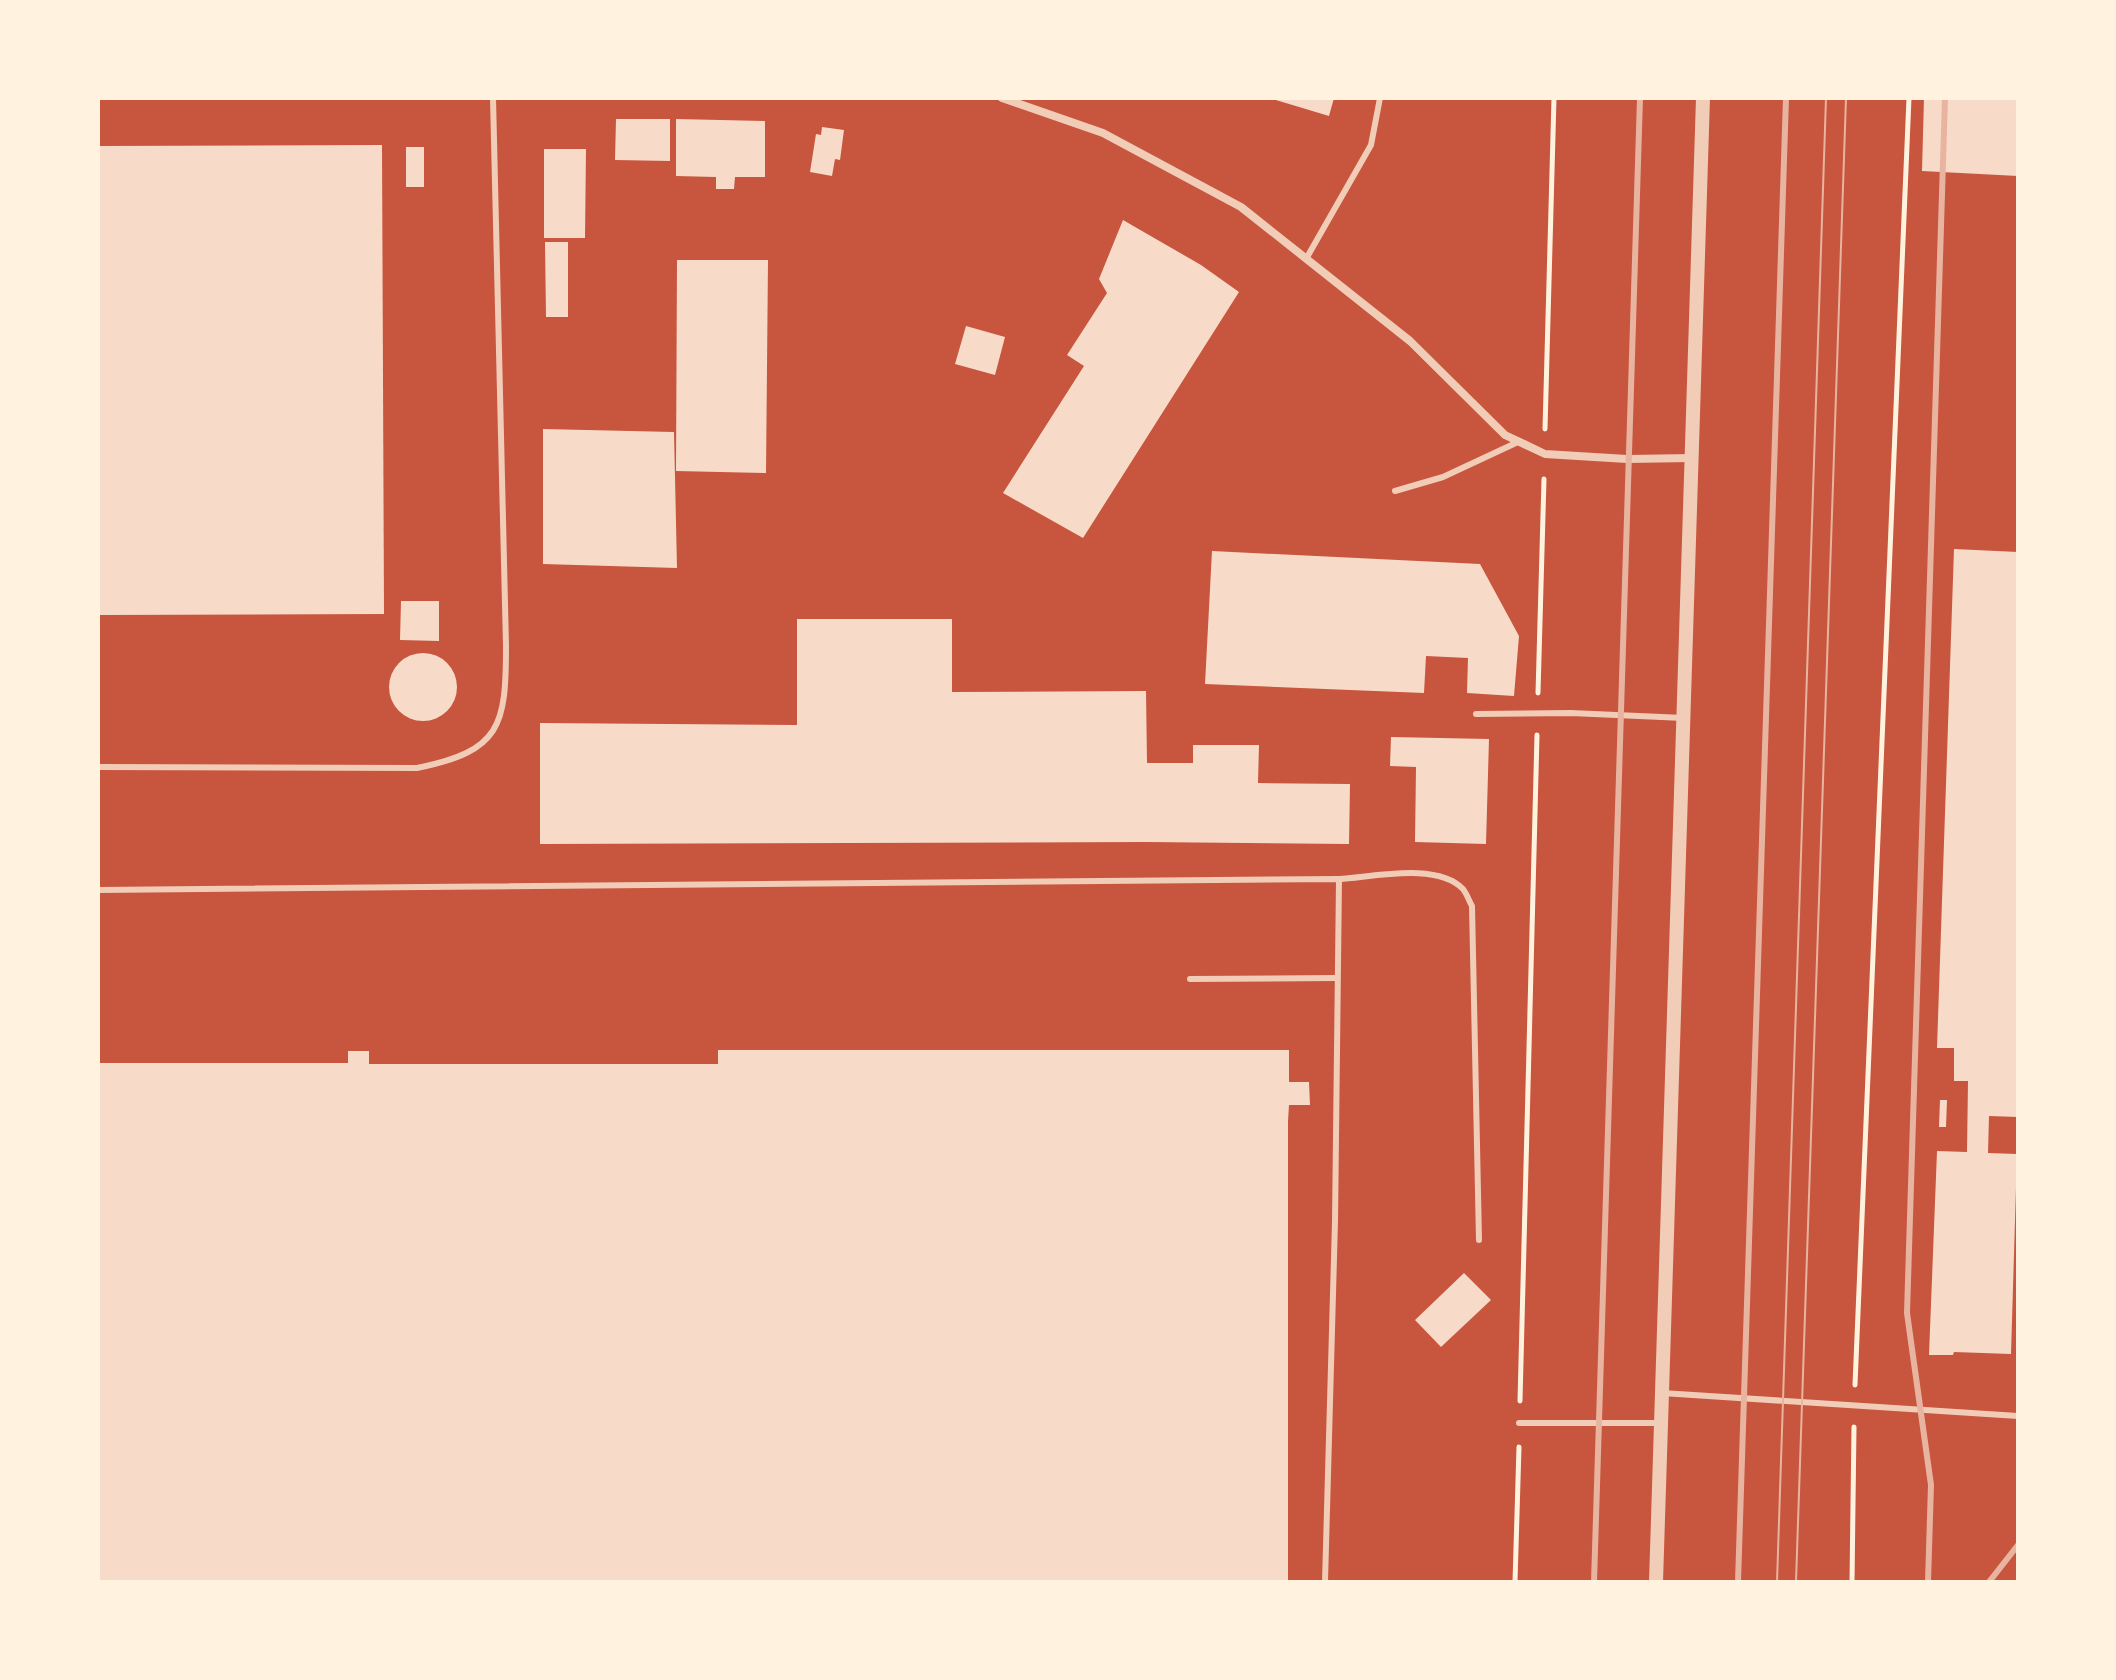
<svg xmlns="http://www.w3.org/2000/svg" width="2116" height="1680" viewBox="0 0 2116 1680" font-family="Cabin,sans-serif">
	<rect width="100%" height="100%" fill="#c8553d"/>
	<g fill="#f7dbc8">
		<polygon points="1269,98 1334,98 1329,116"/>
		<polygon points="1924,98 2018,98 2018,176 1922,171"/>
		<polygon points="616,119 670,119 670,161 615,160"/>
		<polygon points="676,119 765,121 765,177 735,177 734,189 716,189 716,177 676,176"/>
		<polygon points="822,127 844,130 840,160 835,159 832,176 810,172 816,134 821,135"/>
		<polygon points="382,145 384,614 98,615 98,146"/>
		<rect x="406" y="147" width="18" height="40"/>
		<polygon points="544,149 586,149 585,238 544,238"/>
		<polygon points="1123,220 1201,265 1239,292 1083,538 1003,493 1084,366 1067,355 1107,293 1099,279"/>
		<polygon points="545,242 568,242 568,317 546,317"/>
		<polygon points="677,260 768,260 766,473 676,471"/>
		<polygon points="966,326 1005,337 995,375 955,364"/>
		<polygon points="543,429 674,432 677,568 543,564"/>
		<polygon points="1954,549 2018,552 2018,1117 1989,1116 1988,1153 2017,1154 2011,1354 1954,1352 1953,1355 1929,1355 1937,1151 1967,1152 1968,1081 1954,1081 1954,1048 1937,1048"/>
		<polygon points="1212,551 1480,564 1519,636 1514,696 1467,693 1468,658 1426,656 1424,693 1205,684"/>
		<polygon points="401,601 439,601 439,641 400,640"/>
		<polygon points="797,619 952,619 952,692 1146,691 1147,763 1193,763 1193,745 1259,745 1258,783 1350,784 1349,844 1146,842 540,844 540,723 797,725"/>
		<circle cx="423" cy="687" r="34"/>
		<polygon points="1391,737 1489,739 1486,844 1415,842 1416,767 1390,766"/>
		<polygon points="718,1050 1289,1050 1289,1082 1309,1082 1310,1105 1289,1105 1288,1121 1288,1582 98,1582 98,1063 348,1063 348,1051 369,1051 369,1064 718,1064"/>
		<polygon points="1940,1100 1947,1100 1946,1127 1939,1127"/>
		<polygon points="1464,1273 1491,1300 1441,1347 1415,1320"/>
	</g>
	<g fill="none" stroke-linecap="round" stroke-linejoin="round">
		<g stroke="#fff3e0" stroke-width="5">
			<polyline points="1545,429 1554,98"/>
			<polyline points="1538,693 1544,479"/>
			<polyline points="1855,1385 1909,98"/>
			<polyline points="1520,1401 1537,735"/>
			<polyline points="1515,1582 1519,1447"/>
			<polyline points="1852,1582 1854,1427"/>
		</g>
		<g stroke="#f1ccb7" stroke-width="6">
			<polyline points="1306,259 1371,145 1380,98"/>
			<polyline points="1395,491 1443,477 1518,442"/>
			<polyline points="1476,714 1571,713 1684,718"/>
			<path d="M 98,767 L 417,768 C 501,751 506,726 506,646 L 493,98"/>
			<path d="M 1339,879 C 1373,877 1437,862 1463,889 C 1467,894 1469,901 1472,906 L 1479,1240"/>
			<polyline points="98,890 1339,879 1335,1222 1325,1582"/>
			<polyline points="1190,979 1337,978"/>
			<polyline points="1662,1393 2018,1416"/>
			<polyline points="1519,1423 1662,1423"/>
		</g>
		<polyline stroke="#f1ccb7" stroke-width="8" points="1002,98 1103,133 1241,207 1410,341 1505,435 1545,454 1627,459 1692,458"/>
		<polyline stroke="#f1ccb7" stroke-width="14" points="1656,1582 1703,98"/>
		<g stroke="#e9b49f" stroke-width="2">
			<polyline points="1777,1582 1826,98"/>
			<polyline points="1796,1582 1846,98"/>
		</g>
		<g stroke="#e9b49f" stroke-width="6">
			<polyline points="1594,1582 1640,98"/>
			<polyline points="1738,1582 1786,98"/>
			<polyline points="1928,1582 1931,1485 1907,1313 1945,98"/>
			<polyline points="1989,1582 2018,1545"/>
		</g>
	</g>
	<rect width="2116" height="1680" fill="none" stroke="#fff3e0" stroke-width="200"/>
</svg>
